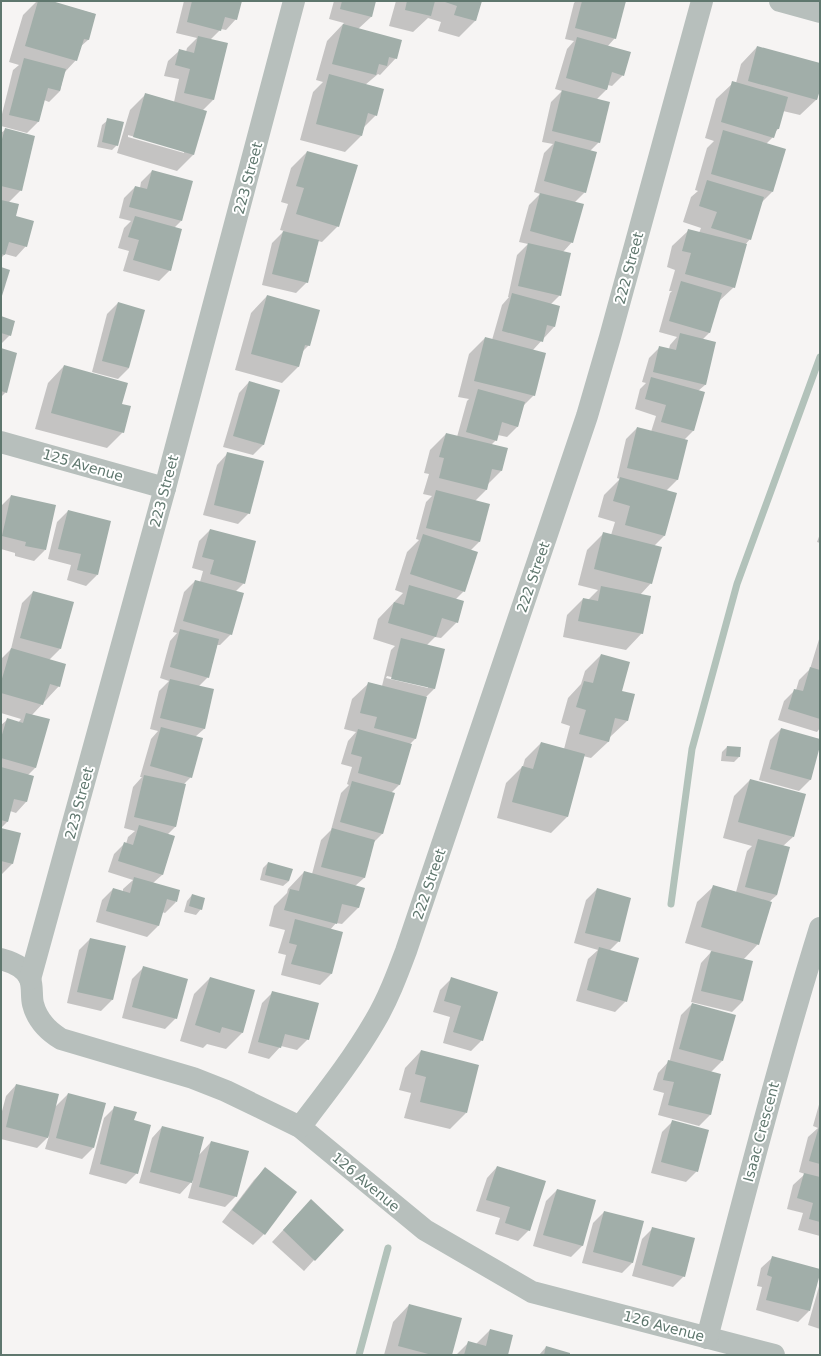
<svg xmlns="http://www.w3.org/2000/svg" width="821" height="1356" viewBox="0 0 821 1356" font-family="'DejaVu Sans',sans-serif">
	<rect width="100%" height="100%" fill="#f6f4f3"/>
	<g fill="#0003" fill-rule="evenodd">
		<polygon points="37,1 48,1 95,14 88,40 80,47 76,60 64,73 60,91 49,102 44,100 38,122 27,133 1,126 1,118 13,70 19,65 9,62 23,15"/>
		<path d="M 184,1 L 241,1 L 236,19 L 226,30 L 221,29 L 210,40 L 213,100 L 202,111 L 193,155 L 177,171 L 117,153 L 130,110 L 146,94 L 174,102 L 179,79 L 164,76 L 168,61 L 179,51 L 186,52 L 187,48 L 197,38 L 176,33 ZM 128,135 L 184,151 L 184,153 L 128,137 Z"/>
		<polygon points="334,1 375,1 371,17 358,29 396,58 380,75 378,74 365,85 376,115 364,127 361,136 345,152 300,140 313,92 323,82 316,80 327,41 344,23 329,19"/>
		<polygon points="396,1 481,1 475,21 459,37 438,31 441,22 428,18 413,32 389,26"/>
		<path d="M 576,1 L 620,1 L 615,38 L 607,47 L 623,75 L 612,86 L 608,85 L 607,89 L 596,100 L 599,142 L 590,151 L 585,192 L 574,203 L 572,242 L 563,252 L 560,295 L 551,304 L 554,327 L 533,350 L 534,395 L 523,406 L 518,426 L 507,437 L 498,435 L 496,440 L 491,445 L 501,471 L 487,485 L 486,490 L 475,501 L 479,542 L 471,550 L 464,591 L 456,599 L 457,622 L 441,638 L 435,637 L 427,645 L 434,689 L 425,698 L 415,739 L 409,745 L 399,785 L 391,793 L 383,833 L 374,842 L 364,878 L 355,886 L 364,889 L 358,908 L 342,924 L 336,923 L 330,930 L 331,974 L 320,985 L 281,975 L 286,955 L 278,953 L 285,930 L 269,926 L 274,906 L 287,893 L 288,889 L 304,872 L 312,874 L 321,840 L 331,830 L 341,793 L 349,785 L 347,784 L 352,767 L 341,764 L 348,741 L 356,732 L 344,729 L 352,699 L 369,683 L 382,686 L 391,650 L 395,646 L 373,639 L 378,619 L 403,593 L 395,590 L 407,552 L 419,540 L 416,539 L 426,502 L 432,496 L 423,494 L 429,474 L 424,473 L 430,450 L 446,434 L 457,437 L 467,401 L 469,399 L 458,397 L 469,354 L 485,338 L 492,340 L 502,305 L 509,297 L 508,297 L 517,255 L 528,244 L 519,242 L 529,205 L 540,194 L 534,192 L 544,153 L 553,144 L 542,142 L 551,102 L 562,91 L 555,89 L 567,49 L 574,41 L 565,39 L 574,3 ZM 387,676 L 428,686 L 428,688 L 386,678 Z"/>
		<polygon points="757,47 820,65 820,86 817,99 800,115 783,111 778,129 775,132 773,137 766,144 772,192 761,203 750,239 745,245 734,287 717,303 709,333 702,340 705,385 698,391 703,393 693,431 684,440 677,480 666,491 664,536 654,546 651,583 640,595 642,633 626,650 563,637 567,615 583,599 588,600 598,590 578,585 587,550 604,533 611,535 615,522 598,517 604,495 620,479 617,478 626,439 637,428 651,432 656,416 635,409 640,389 646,383 642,382 649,358 660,347 669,349 670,345 677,337 659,332 670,293 672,291 669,291 675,270 667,267 672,246 689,230 699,233 701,228 683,222 691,197 698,191 695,190 707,148 714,141 705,138 716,99 733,83 736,83 741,64"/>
		<polygon points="108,120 117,145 112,150 97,147 102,125"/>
		<polygon points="5,130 21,190 8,203 26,246 16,257 5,254 1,258 1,133"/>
		<polygon points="307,152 338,226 322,242 318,241 307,282 296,293 262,285 272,243 284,231 280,230 288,204 281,202 291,168"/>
		<polygon points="152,171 181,221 174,228 170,270 159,281 123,271 129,251 118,248 124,228 131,221 119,218 124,198 135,187 140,188 141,182"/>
		<polygon points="267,296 309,345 302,352 298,367 282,383 235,370 251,313"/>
		<polygon points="118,303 129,368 118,379 92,372 107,314"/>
		<polygon points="1,317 10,335 1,344"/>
		<polygon points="1,349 6,392 1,397"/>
		<polygon points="64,366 121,404 123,432 107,448 35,429 48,383"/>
		<polygon points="249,382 264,444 253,455 223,447 239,393"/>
		<polygon points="227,454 249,513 238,524 203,515 217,465"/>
		<polygon points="11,496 45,550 34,561 15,556 15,553 1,549 1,506"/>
		<polygon points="68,511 97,575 86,586 67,580 71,565 48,559 57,522"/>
		<polygon points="210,530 244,583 235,592 231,634 220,645 217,645 208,677 198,687 204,729 195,737 191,777 183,785 176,826 167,835 162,875 153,883 176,902 165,913 162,912 158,926 147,937 96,922 102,900 113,889 123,892 123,889 133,880 108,872 114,854 124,844 126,844 128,837 135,831 124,828 133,787 142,777 140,777 151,739 158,731 150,729 159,691 169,681 160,678 170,641 177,633 173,632 184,592 195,581 200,582 203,571 192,568 199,541"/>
		<polygon points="820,534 820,543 817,542"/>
		<polygon points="33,592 60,649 49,660 59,686 32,715 35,768 28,775 26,802 16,813 10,811 7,822 1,828 1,725 7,720 18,723 21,719 1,713 1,659 11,649 22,603"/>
		<polygon points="820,636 820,728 817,732 778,720 784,701 795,690 796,690 799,680 810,669"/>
		<polygon points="601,655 621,692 634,695 627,721 610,737 609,737 608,742 591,758 583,756 567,817 551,833 497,818 506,783 523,766 525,759 541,743 564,749 570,726 561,723 568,698 581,684 585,671"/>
		<polygon points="781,729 820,740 810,780 799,791 759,780 770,740"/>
		<polygon points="727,747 739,757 734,762 721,761 722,752"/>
		<polygon points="750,780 793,837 783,846 777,895 769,902 758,944 743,960 743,1001 732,1012 691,1002 701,963 712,951 685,943 697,902 714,886 736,892 747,851 752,846 723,838 734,796"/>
		<polygon points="1,829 20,834 12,864 1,875"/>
		<polygon points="268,863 289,881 283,886 260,880 263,868"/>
		<polygon points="597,889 619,941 609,951 626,1001 615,1012 576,1001 588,959 598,950 574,943 586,900"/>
		<polygon points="192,895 201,909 196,915 184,912 187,901"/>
		<polygon points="90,939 112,1000 101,1011 67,1003 79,950"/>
		<polygon points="143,968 176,1018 165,1029 122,1018 132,979"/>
		<polygon points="210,978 254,991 242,1033 226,1049 207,1044 203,1048 180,1041 194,994"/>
		<polygon points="451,979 482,1040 471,1051 443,1043 450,1017 433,1012 440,990"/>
		<polygon points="273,992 308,1039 297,1050 281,1046 269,1059 248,1053 262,1003"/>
		<polygon points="692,1004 722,1061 711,1072 710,1115 699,1126 658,1115 664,1093 653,1090 658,1073 670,1060 681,1015"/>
		<polygon points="421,1051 466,1113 450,1129 404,1118 411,1093 399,1090 405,1068"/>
		<polygon points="16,1085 55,1107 68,1094 93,1148 82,1159 45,1149 49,1136 37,1148 1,1139 1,1115 6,1096"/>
		<polygon points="820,1101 820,1236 798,1230 803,1213 787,1209 793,1185 805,1174 799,1172 808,1137 818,1128 813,1126"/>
		<polygon points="115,1107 133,1121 137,1173 126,1184 89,1174 104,1118"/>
		<polygon points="673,1121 697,1171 686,1182 651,1173 662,1132"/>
		<polygon points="162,1127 198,1156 211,1142 236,1196 225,1207 188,1198 193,1180 180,1194 139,1183 152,1138"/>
		<polygon points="497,1167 529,1230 518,1241 495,1234 500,1218 476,1211 487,1178"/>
		<polygon points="265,1169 264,1234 253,1245 222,1222 254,1180"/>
		<polygon points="557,1190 595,1201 582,1246 571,1257 533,1246 546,1201"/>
		<polygon points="300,1212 314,1260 304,1271 272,1242"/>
		<polygon points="604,1212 633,1262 622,1273 582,1263 593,1223"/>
		<polygon points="653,1228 684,1276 673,1287 632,1276 642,1239"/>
		<polygon points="772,1258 809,1311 798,1322 756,1310 762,1287 757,1286 761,1268"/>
		<polygon points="820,1283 820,1329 808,1325"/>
		<polygon points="409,1305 451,1355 384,1355 393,1322"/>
		<polygon points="490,1330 507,1355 456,1355 468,1343 476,1344"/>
		<polygon points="546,1347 569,1355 539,1355"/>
	</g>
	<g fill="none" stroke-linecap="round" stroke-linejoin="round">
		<g stroke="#b2c2ba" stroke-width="7">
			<polyline points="671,904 692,749 737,584 820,357"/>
			<polyline points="359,1355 388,1248"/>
		</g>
	</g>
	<g fill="#a1aea9">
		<polygon points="38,1 52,1 96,14 89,40 84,39 77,61 25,46"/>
		<polygon points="192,1 242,1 237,20 225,17 221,31 187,22"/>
		<polygon points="342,1 376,1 372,17 340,9"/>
		<polygon points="407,1 435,1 431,16 405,10"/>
		<polygon points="442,1 482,1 476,21 454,15 457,6"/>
		<polygon points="582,1 626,1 616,39 575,28"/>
		<polygon points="343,24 402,40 397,59 389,57 387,66 379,64 376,75 332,64"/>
		<polygon points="198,36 228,43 214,100 184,93 190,69 175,65 179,49 194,53"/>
		<polygon points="577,37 631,52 624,76 612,72 607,90 566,78"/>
		<polygon points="757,46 820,63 820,90 817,100 748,81"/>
		<polygon points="24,58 66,69 60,91 48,88 39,122 9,115"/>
		<polygon points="329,74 384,89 377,116 368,113 362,136 316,124"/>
		<polygon points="732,81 788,97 779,129 777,129 774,138 721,122"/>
		<polygon points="562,90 610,102 600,143 552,131"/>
		<polygon points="145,93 207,111 194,155 133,137"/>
		<polygon points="107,118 124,122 118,146 102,142"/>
		<polygon points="5,128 35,136 22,191 1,186 1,143"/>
		<polygon points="723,130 786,149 773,192 711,174"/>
		<polygon points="555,141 597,152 586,193 544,181"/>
		<polygon points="307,151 358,165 339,227 296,214 304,188 296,186"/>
		<polygon points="152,170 193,181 182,221 129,207 135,186 147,189"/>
		<polygon points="707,180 764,197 751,240 711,228 717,212 699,206"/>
		<polygon points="540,193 584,204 573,243 530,231"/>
		<polygon points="1,200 19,204 16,216 34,221 27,247 9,242 5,255 1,254"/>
		<polygon points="135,216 182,229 171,271 133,260 139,240 128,237"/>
		<polygon points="688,229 747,244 735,288 685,274 691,253 682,251"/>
		<polygon points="283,231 319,240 308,283 272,274"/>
		<polygon points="528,243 571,253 561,296 518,286"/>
		<polygon points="1,267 10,270 1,299"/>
		<polygon points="681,281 722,293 710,333 669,321"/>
		<polygon points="512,293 560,306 555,327 547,325 543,342 502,331"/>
		<polygon points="267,295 320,310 310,346 305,345 299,367 251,354"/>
		<polygon points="118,302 145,310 129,368 102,361"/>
		<polygon points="1,316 15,321 11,336 1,333"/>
		<polygon points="680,333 716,342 706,385 653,372 659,346 676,350"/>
		<polygon points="485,337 546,353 535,396 474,381"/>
		<polygon points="1,348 17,353 7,393 1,391"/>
		<polygon points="64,365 128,383 122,404 131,406 124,433 51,413"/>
		<polygon points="651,377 705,392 694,431 661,422 666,405 645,399"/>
		<polygon points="249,381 280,390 264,445 233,436"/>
		<polygon points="478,389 525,402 518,427 502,422 497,441 466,432"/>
		<polygon points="637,427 688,440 678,480 627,468"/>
		<polygon points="446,433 508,448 502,471 492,469 487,490 439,478 444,458 439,457"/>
		<polygon points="227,452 264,461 250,514 214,505"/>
		<polygon points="620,477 677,493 665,536 625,525 630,506 613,501"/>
		<polygon points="436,490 490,504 480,542 426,528"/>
		<polygon points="11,495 56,505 46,550 25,546 26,542 2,536"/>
		<polygon points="68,510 111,521 98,575 77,570 81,554 58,549"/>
		<polygon points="210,529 256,541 245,584 210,574 214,560 202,557"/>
		<polygon points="603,532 662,547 652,584 594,569"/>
		<polygon points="423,534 478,552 465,592 410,574"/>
		<polygon points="195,580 244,593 232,635 183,621"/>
		<polygon points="409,585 464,601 458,623 442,618 436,637 388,623 394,602 404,605"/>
		<polygon points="601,586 651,596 643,634 578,621 583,598 598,601"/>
		<polygon points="33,591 74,602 61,649 20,638"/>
		<polygon points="180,629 219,639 209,678 170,667"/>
		<polygon points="401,638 445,649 435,689 391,679"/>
		<polygon points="11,648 66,664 60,687 50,684 43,705 1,693 1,682"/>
		<polygon points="601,654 630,662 622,691 635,694 628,721 615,718 609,742 579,734 586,710 576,707 584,681 593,683"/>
		<polygon points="810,667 820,670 820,719 788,709 794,689 803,691"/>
		<polygon points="170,679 214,689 205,729 160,718"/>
		<polygon points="368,682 427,697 416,739 374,728 377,717 360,713"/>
		<polygon points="26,713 50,719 36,768 1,758 1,738 7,718 23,723"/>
		<polygon points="161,727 203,738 192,778 150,766"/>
		<polygon points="781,728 820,739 820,746 811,780 770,769"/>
		<polygon points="358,729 412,744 400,785 358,773 362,757 351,754"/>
		<polygon points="541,742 585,754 568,817 512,802 522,766 533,769"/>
		<polygon points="727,746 741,747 740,757 726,756"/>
		<polygon points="1,767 34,776 27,802 14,799 8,822 1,820"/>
		<polygon points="144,775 186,784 176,827 134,817"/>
		<polygon points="750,779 806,794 794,837 738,822"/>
		<polygon points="352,781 395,793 383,834 340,822"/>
		<polygon points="139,825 175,836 163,875 118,861 124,842 133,845"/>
		<polygon points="1,828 21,833 13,864 1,861"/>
		<polygon points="332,828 375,840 365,878 321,867"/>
		<polygon points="758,839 790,847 777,895 745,887"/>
		<polygon points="268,862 293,869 289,881 265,875"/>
		<polygon points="304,871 365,888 359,908 342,904 337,924 284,910 290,889 299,891"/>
		<polygon points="134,877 180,890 177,902 167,899 159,926 106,911 113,888 130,893"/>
		<polygon points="713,885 772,902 759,945 701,927"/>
		<polygon points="597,888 631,898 620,942 585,933"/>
		<polygon points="192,894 205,898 202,910 189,906"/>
		<polygon points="295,919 343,932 332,974 291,964 297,945 289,943"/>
		<polygon points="90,938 126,946 113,1000 77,992"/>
		<polygon points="599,947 639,958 627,1002 587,990"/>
		<polygon points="711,951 753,961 743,1001 701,991"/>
		<polygon points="143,966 188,979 177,1019 132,1007"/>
		<polygon points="210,977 255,990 243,1033 222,1027 220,1033 195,1025"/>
		<polygon points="451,977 498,992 483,1041 453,1032 461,1006 444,1001"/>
		<polygon points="272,991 319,1003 309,1040 285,1034 281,1048 258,1042"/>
		<polygon points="692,1003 736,1015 723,1061 679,1049"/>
		<polygon points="421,1050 479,1065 467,1113 420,1102 426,1077 415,1074"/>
		<polygon points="668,1060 721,1074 711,1115 668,1105 674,1082 663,1080"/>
		<polygon points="16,1084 59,1094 48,1138 6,1127"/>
		<polygon points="68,1093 106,1103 94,1148 56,1138"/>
		<polygon points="114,1106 137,1112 134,1120 151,1125 138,1174 100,1164"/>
		<polygon points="672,1120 709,1130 698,1172 661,1162"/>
		<polygon points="820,1123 820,1164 809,1161"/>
		<polygon points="162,1126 204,1137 192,1183 150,1172"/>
		<polygon points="211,1141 249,1151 237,1197 199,1187"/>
		<polygon points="497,1166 546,1181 530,1231 505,1223 510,1207 486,1200"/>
		<polygon points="265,1167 297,1192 265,1235 232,1210"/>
		<polygon points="804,1173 820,1177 820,1222 809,1219 813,1203 797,1198"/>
		<polygon points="557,1189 596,1200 583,1246 543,1235"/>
		<polygon points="311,1199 344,1230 315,1261 283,1230"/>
		<polygon points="604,1211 644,1221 633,1263 593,1252"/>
		<polygon points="652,1227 695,1238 685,1277 642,1265"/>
		<polygon points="772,1256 820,1269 820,1274 810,1311 766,1300 772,1277 767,1275"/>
		<polygon points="409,1304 462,1318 452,1355 432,1355 398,1346"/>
		<polygon points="490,1329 513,1335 508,1355 464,1355 468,1341 486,1346"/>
		<polygon points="546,1346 570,1353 570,1355 544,1355"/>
	</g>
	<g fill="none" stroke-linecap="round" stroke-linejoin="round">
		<g stroke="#b7bfbc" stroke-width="22">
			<polyline points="780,1 820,12"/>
			<polyline points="1,442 165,488"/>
			<path d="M 1,959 C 12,962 26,968 30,979 C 33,987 31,996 33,1004 C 37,1020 48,1031 61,1039 L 193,1078 L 226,1091 L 300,1127 L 425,1230 L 532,1292 L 774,1355"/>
			<polyline points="30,979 165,488 294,1"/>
			<path d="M 300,1127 C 326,1093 353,1059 375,1021 C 388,999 397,975 406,951 L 587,416 L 610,337 L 702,1"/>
			<path d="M 707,1338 C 743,1201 778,1063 820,928"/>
		</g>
	</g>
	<g text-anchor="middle" stroke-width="4" stroke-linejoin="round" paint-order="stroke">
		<g font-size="14" fill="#5f776e" stroke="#fff">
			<text transform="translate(248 178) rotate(-75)" y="5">223 Street</text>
			<text transform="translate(629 268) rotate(-75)" y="5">222 Street</text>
			<text transform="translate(83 465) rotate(16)" y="5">125 Avenue</text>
			<text transform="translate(164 491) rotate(-75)" y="5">223 Street</text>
			<text transform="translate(533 577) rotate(-71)" y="5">222 Street</text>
			<text transform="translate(79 803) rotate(-75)" y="5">223 Street</text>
			<text transform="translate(429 884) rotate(-71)" y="5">222 Street</text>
			<text transform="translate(761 1132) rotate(-75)" y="5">Isaac Crescent</text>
			<text transform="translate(366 1182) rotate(40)" y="5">126 Avenue</text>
			<text transform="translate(664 1326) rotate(15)" y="5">126 Avenue</text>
		</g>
	</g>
	<rect width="821" height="1356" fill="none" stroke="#5f776e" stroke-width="4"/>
</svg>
